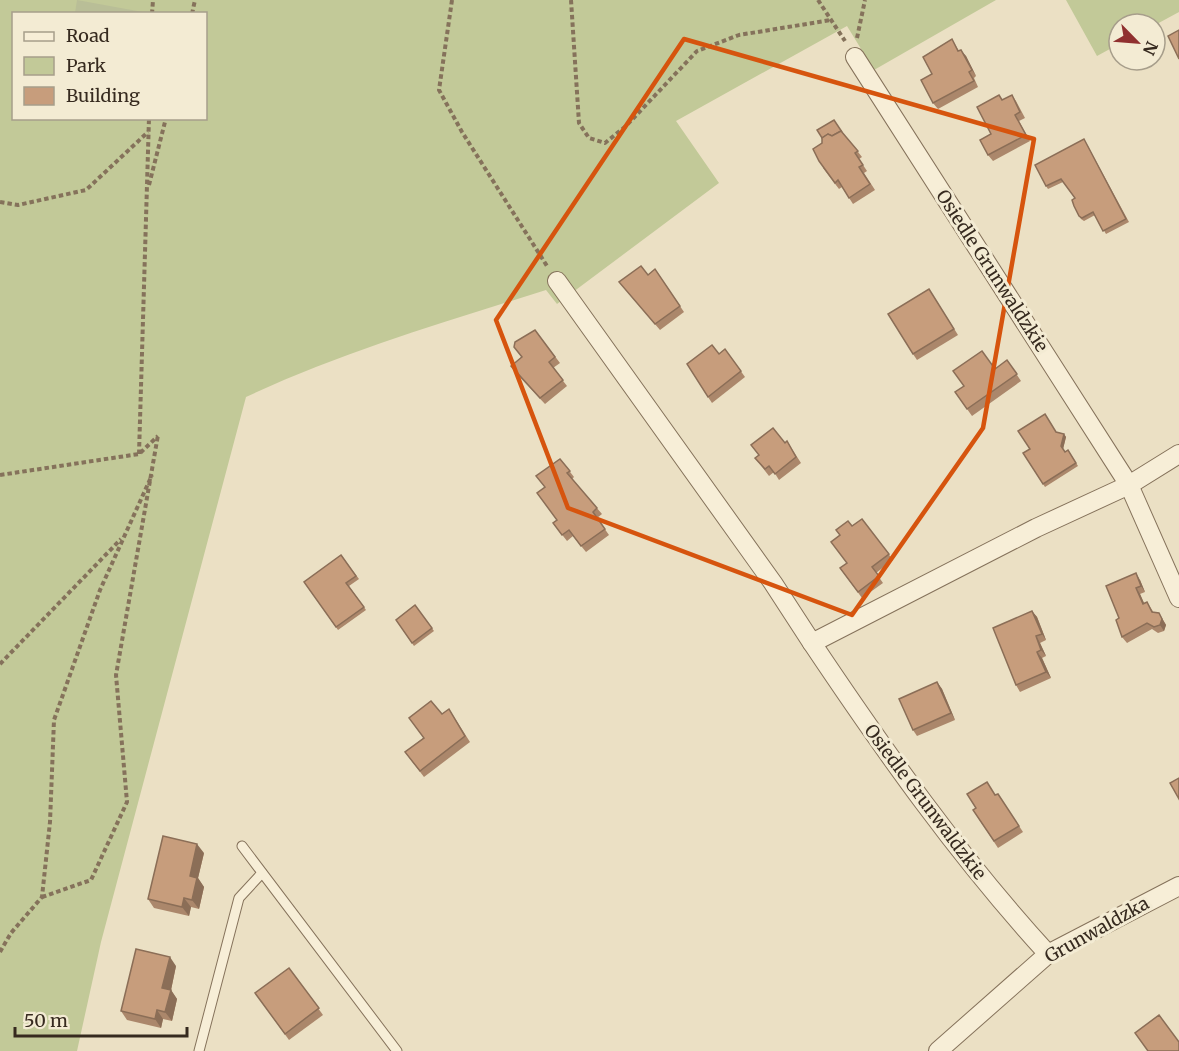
<svg xmlns="http://www.w3.org/2000/svg" width="1179" height="1051" viewBox="0 0 1179 1051" font-family="Merriweather,serif">
	<rect width="100%" height="100%" fill="#ebe0c4"/>
	<g fill="#c2c998" fill-rule="evenodd">
		<path d="M 0,0 L 996,0 L 874,70 L 847,26 L 676,121 L 719,183 L 557,304 L 546,290 C 445,322 342,352 246,397 L 101,942 L 77,1051 L 0,1051 ZM 14,14 L 206,14 L 206,118 L 14,118 Z"/>
		<polygon points="1066,0 1179,0 1179,12 1155,25 1119,24 1119,44 1097,56"/>
	</g>
	<polygon fill="#b9be97" points="77,0 148,13 75,13"/>
	<g fill="none" stroke-linecap="round" stroke-linejoin="round">
		<defs>
			<g id="service">
				<polyline points="242,846 397,1051"/>
				<polyline points="199,1051 239,898 262,873"/>
			</g>
			<g id="minor">
				<polyline points="855,57 1129,485 1179,598"/>
				<polyline points="557,281 773,583 812,643 1036,528 1129,485 1179,454"/>
				<path d="M 812,643 C 885,752 960,858 1048,954"/>
				<polyline points="938,1051 1048,954 1179,886"/>
			</g>
		</defs>
		<use href="#service" stroke="#85725b" stroke-width="11"/>
		<use href="#minor" stroke="#85725b" stroke-width="20"/>
		<g stroke="#85725b" stroke-width="4" stroke-dasharray="4.5 3" stroke-linecap="butt">
			<polyline points="452,0 439,90 462,132 547,266"/>
			<polyline points="571,0 579,123 589,138 605,143 626,126 697,51 739,35 831,20"/>
			<polyline points="818,0 845,41"/>
			<polyline points="152,14 153,0"/>
			<polyline points="192,14 195,0"/>
			<polyline points="857,38 865,0"/>
			<polyline points="149,185 166,118"/>
			<polyline points="0,202 18,205 86,190 148,132"/>
			<polyline points="139,454 149,118"/>
			<polyline points="0,475 139,454 158,436"/>
			<polyline points="0,664 121,539"/>
			<polyline points="42,897 91,880 127,802 116,675 158,435"/>
			<polyline points="0,952 11,933 42,897 50,822 54,720 100,590 152,475"/>
		</g>
		<use href="#service" stroke="#f7eed7" stroke-width="9"/>
		<use href="#minor" stroke="#f7eed7" stroke-width="18"/>
	</g>
	<g fill="#ab876b">
		<polygon points="952,39 959,51 966,56 976,76 974,78 978,87 938,109 933,103 932,74"/>
		<polygon points="999,95 1002,100 1012,95 1016,101 1025,118 1019,121 1030,141 993,161 988,155 991,134"/>
		<polygon points="843,133 862,157 859,159 867,171 864,173 875,190 853,204 842,187 839,189 823,168 822,143"/>
		<polygon points="1084,139 1129,222 1106,234 1095,215 1084,221 1081,219 1079,216 1075,198 1063,182 1048,189 1046,186"/>
		<polygon points="655,269 684,312 660,330 619,282 648,275"/>
		<polygon points="929,289 958,335 917,360 913,354"/>
		<polygon points="535,330 560,363 553,368 567,386 545,404 515,372 511,366 521,357"/>
		<polygon points="725,349 745,377 712,403 708,397 719,354"/>
		<polygon points="1007,360 1021,381 972,416 955,392 995,369"/>
		<polygon points="1056,432 1064,434 1066,437 1063,449 1065,452 1068,450 1078,466 1045,487 1023,453"/>
		<polygon points="787,441 801,463 779,480 774,472 769,476 755,458 759,455"/>
		<polygon points="560,459 574,477 572,479 602,514 597,518 609,535 586,552 573,536 567,541 553,523 557,520 544,487"/>
		<polygon points="862,519 893,560 876,573 883,583 862,598 840,568 847,563 852,526"/>
		<polygon points="341,555 359,579 349,586 366,610 338,630 304,582"/>
		<polygon points="1140,580 1145,592 1140,594 1144,603 1147,602 1154,613 1159,613 1166,625 1164,631 1158,633 1152,629 1127,643 1122,637 1119,618"/>
		<polygon points="415,605 434,631 414,646 396,620"/>
		<polygon points="1032,611 1037,617 1046,640 1040,643 1046,656 1042,658 1051,678 1020,692 1016,685"/>
		<polygon points="937,682 942,689 955,720 917,736 913,730"/>
		<polygon points="449,709 470,742 424,777 405,752 423,738 442,714"/>
		<polygon points="998,794 1023,832 998,848 973,810"/>
		<polygon points="204,853 198,878 204,887 199,909 191,907 189,916 154,908 148,899"/>
		<polygon points="176,966 171,990 177,999 172,1021 163,1019 161,1028 127,1020 121,1011"/>
		<polygon points="289,968 323,1015 289,1040 255,993"/>
	</g>
	<g fill="#8b6e57">
		<polygon points="961,50 966,56 976,76 972,70"/>
		<polygon points="1064,434 1066,437 1063,449 1061,446"/>
		<polygon points="1136,573 1140,580 1145,592 1141,586"/>
		<polygon points="1136,588 1140,594 1147,610 1143,604"/>
		<polygon points="1032,611 1037,617 1046,640 1042,634"/>
		<polygon points="1159,613 1166,625 1164,631 1160,625"/>
		<polygon points="1036,636 1040,643 1046,656 1041,650"/>
		<polygon points="1037,652 1042,658 1051,678 1046,672"/>
		<polygon points="937,682 942,689 955,720 951,713"/>
		<polygon points="197,844 204,853 198,878 204,887 199,909 192,900 190,876"/>
		<polygon points="184,898 191,907 189,916 182,907"/>
		<polygon points="170,957 176,966 171,990 177,999 172,1021 165,1012 162,988"/>
		<polygon points="157,1010 163,1019 161,1028 155,1019"/>
	</g>
	<g fill="#c79d7c" stroke="#8b6e57" stroke-width="1.5">
		<polygon points="1179,30 1179,59 1168,36"/>
		<polygon points="952,39 958,51 961,50 972,70 969,72 974,81 933,103 921,80 932,74 923,57"/>
		<polygon points="999,95 1002,100 1012,95 1020,112 1015,115 1026,135 988,155 980,140 991,134 977,107"/>
		<polygon points="834,120 842,132 841,131 832,136 828,134 822,138 817,130"/>
		<polygon points="841,131 858,151 855,153 863,165 859,167 870,184 849,198 838,180 835,183 819,161 813,149 822,143 822,138 828,134 832,136"/>
		<polygon points="1084,139 1126,219 1103,231 1093,212 1082,218 1079,216 1074,206 1072,200 1075,198 1061,179 1046,186 1035,165"/>
		<polygon points="641,266 648,275 655,269 680,306 655,324 619,282"/>
		<polygon points="929,289 954,329 913,354 888,314"/>
		<polygon points="535,330 555,357 549,362 563,380 540,398 511,366 522,357 514,347 515,342"/>
		<polygon points="712,345 719,354 725,349 741,371 708,397 687,364"/>
		<polygon points="982,351 995,369 1007,360 1017,374 967,409 955,392 964,386 953,371"/>
		<polygon points="1045,414 1056,432 1064,434 1061,446 1065,452 1068,450 1076,463 1043,484 1023,453 1030,449 1018,431"/>
		<polygon points="773,428 785,443 787,441 796,457 775,474 769,466 765,469 755,458 759,455 751,445"/>
		<polygon points="560,459 570,471 567,473 597,508 593,512 605,529 581,546 569,530 562,535 553,523 557,520 537,493 545,487 536,476"/>
		<polygon points="862,519 889,554 872,567 879,576 858,592 840,568 847,563 831,542 840,535 836,530 848,521 852,526"/>
		<polygon points="341,555 356,576 346,583 364,607 336,627 304,582"/>
		<polygon points="1136,573 1141,586 1136,588 1143,604 1147,602 1152,612 1159,613 1162,619 1160,625 1154,627 1147,623 1122,637 1116,620 1119,618 1106,586"/>
		<polygon points="415,605 432,628 412,643 396,620"/>
		<polygon points="1032,611 1042,634 1036,636 1041,650 1037,652 1046,672 1016,685 993,628"/>
		<polygon points="937,682 951,713 913,730 899,699"/>
		<polygon points="431,701 442,714 449,709 465,736 420,771 405,752 424,738 409,718"/>
		<polygon points="1179,778 1179,799 1170,783"/>
		<polygon points="987,782 995,795 998,794 1019,826 994,841 973,810 976,808 967,794"/>
		<polygon points="163,836 197,844 190,876 197,878 192,900 184,898 182,907 148,899"/>
		<polygon points="136,949 170,957 162,988 171,990 165,1012 157,1010 155,1019 121,1011"/>
		<polygon points="289,968 319,1008 285,1034 255,993"/>
		<polygon points="1159,1015 1179,1042 1179,1051 1148,1051 1135,1033"/>
	</g>
	<path fill="none" stroke="#d6540e" stroke-width="4.5" stroke-linejoin="round" d="M 684,39 L 1034,139 L 983,428 L 852,615 L 568,508 L 496,320 Z"/>
	<g text-anchor="middle" stroke-width="6" stroke-linejoin="round" paint-order="stroke">
		<g font-size="18" fill="#362a1f" stroke="#f3ebd3">
			<text transform="translate(992 271) rotate(57)" y="6">Osiedle Grunwaldzkie</text>
			<text transform="translate(925 802) rotate(53)" y="6">Osiedle Grunwaldzkie</text>
			<text transform="translate(1097 930) rotate(-29)" y="6">Grunwaldzka</text>
		</g>
	</g>
	<rect x="12" y="12" width="195" height="108" fill="#f3ebd3" stroke="#a79e8b" stroke-width="1.5"/>
	<rect x="24" y="32" width="30" height="9" fill="#f7eed7" stroke="#a79e8b" stroke-width="1.5"/>
	<text x="66" y="42" font-size="18" fill="#362a1f">Road</text>
	<rect x="24" y="57" width="30" height="18" fill="#c2c998" stroke="#a79e8b" stroke-width="1.5"/>
	<text x="66" y="72" font-size="18" fill="#362a1f">Park</text>
	<rect x="24" y="87" width="30" height="18" fill="#c79d7c" stroke="#a79e8b" stroke-width="1.5"/>
	<text x="66" y="102" font-size="18" fill="#362a1f">Building</text>
	<g transform="translate(1137 42) rotate(115)"><circle r="28" fill="#f3ebd3" stroke="#a79e8b" stroke-width="1.5"/>
	<path d="M0-4.5L10 22L0 15L-10 22Z" fill="#90302f"/>
	<text y="-9" font-size="16" font-weight="bold" text-anchor="middle" fill="#362a1f">N</text>
	</g>
	<path d="M15 1027v9h172v-9" fill="none" stroke="#362a1f" stroke-width="3"/>
	<text x="24" y="1027" font-size="18" fill="#362a1f" stroke="#f3ebd3" stroke-width="4.5" paint-order="stroke">50 m</text>
</svg>
